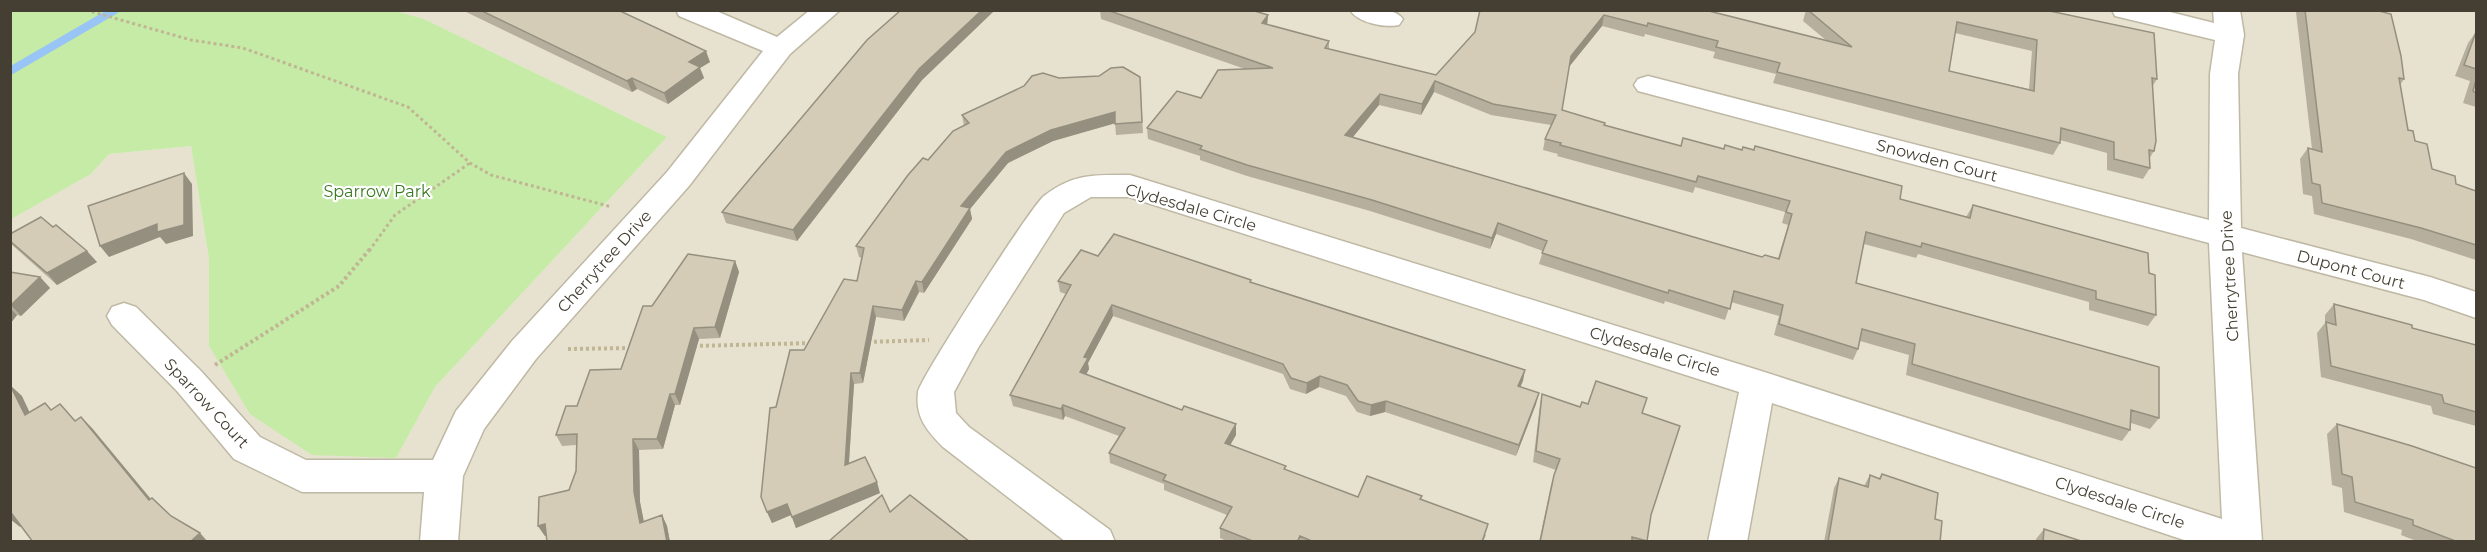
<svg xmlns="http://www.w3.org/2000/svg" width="2487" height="552" viewBox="0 0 2487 552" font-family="Montserrat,sans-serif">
	<rect width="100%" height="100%" fill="#f2efe2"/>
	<polygon fill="#e7e2cf" points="396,11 2476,11 2476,541 11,541 10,219 91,174 109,154 191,146 209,259 209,345 396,458 435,387 667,137 424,19"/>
	<polygon fill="#c5eba7" points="11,10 396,11 424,19 667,137 435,387 396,458 312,455 250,414 209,346 209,259 191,146 109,154 91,174 11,219"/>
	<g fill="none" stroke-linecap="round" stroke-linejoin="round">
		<polyline stroke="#98c5f5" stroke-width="8" points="10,71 115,10"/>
		<defs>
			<g id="minor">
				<polygon points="676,10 714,10 777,37 810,10 840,10 790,54 689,186 536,359 484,429 463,476 458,542 420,542 424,492 302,492 234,459 177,391 112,325 107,316 112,307 124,303 136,307 201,371 260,437 306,460 433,460 456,411 512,341 667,172 763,51 679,16"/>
				<path d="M 1350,10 C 1366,10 1393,5 1403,19 L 1399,25 C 1385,28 1358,23 1350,10 Z"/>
				<path d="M 2112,10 L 2162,10 L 2214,23 L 2213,10 L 2240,10 L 2244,35 L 2238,74 L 2241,228 L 2430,277 L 2476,292 L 2476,318 L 2424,300 L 2242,252 L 2262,542 L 2190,542 L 1772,403 L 1747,542 L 1708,542 L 1739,392 L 1129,197 L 1091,197 L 1064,213 L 978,348 L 954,392 L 956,413 L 969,427 L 1110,530 L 1115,542 L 1066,542 L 943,447 C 927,431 915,417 918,392 C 920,379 1032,205 1044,196 C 1074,173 1094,175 1130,175 L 1758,370 L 2222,519 L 2209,243 L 1638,91 L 1634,85 L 1638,79 L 1648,76 L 2209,220 L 2210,74 L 2215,40 L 2115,16 Z"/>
			</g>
		</defs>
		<use href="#minor" stroke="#beb8a4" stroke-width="3"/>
		<g stroke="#c1b694" stroke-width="3" stroke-dasharray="3 3" stroke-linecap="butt">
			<polyline points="86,10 191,40 243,48 408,107 470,163 491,175 612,207"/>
			<polyline points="369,251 395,215 470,163"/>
		</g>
		<g stroke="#c1b694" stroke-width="4" stroke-dasharray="3 3" stroke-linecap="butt">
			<polyline points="868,342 929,340"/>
			<polyline points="694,346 812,343"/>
			<polyline points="568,349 632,348"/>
			<polyline points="215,365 339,286 370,249"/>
		</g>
		<use href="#minor" fill="#fff" fill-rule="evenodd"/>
	</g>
	<g fill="#b6af9d" fill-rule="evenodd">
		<polygon points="462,10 618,10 710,62 700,68 704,78 668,104 637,89 632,92"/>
		<polygon points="901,10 995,10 922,80 797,241 726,223 722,212"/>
		<path d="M 1100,10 L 1251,10 L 1268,15 L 1267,25 L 1329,41 L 1329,49 L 1436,75 L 1475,32 L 1480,10 L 1705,10 L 1827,41 L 1803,21 L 1806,10 L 2045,10 L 2157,79 L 2152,87 L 2154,151 L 2149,159 L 2150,168 L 2143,179 L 2107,170 L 2107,153 L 2060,140 L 2060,143 L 2053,155 L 1773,83 L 1776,74 L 1713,58 L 1715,52 L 1645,34 L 1644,37 L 1602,26 L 1569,67 L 1562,110 L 1605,125 L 1681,146 L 1900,199 L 1966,217 L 1973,205 L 2149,273 L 2156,315 L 2148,326 L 2089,310 L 2089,302 L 1918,254 L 1916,258 L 1864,244 L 1856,283 L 2159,418 L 2150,429 L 2131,423 L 2130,430 L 2122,441 L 1906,375 L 1909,355 L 1860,341 L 1858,349 L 1853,360 L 1774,335 L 1779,316 L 1731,302 L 1725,320 L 1665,301 L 1664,304 L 1539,264 L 1543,251 L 1496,234 L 1490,249 L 1370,211 L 1247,176 L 1200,160 L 1200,156 L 1148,139 L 1147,128 L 1201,98 L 1245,69 L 1101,19 ZM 1955,33 L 2032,51 L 2029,89 L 1949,71 ZM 1434,92 L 1491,115 L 1551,125 L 1545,139 L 1543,150 L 1558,154 L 1557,156 L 1693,193 L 1695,187 L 1785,212 L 1782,223 L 1788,225 L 1778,258 L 1762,257 L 1352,137 L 1379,105 L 1421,115 Z"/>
		<polygon points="2297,10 2375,10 2404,79 2400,85 2408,130 2432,169 2456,184 2476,191 2476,260 2411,239 2314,214 2312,196 2303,194 2300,159 2308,148 2312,149 2296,12"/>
		<polygon points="2476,32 2476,107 2463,103 2470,81 2455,76 2468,43"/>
		<polygon points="1140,77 1143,133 1116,135 1115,123 1053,141 1008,163 970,209 972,219 924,293 919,292 904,321 876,317 863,383 854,384 849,463 880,493 796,528 791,515 772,523 767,512 776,407 804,350 857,281 862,258 859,257 856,246 928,160 964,126 962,115 1059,78"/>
		<polygon points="10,234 97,262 57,285 10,243"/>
		<polygon points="1098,256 1251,282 1525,370 1520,387 1536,404 1516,456 1385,412 1370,416 1357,412 1346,396 1319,387 1306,394 1290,389 1283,374 1113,316 1088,363 1089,369 1086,374 1236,435 1230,445 1286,470 1358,497 1421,500 1486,535 1483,542 1228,542 1220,538 1220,528 1227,515 1164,490 1164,484 1110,463 1109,453 1119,436 1065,416 1063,420 1013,406 1010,395 1066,294 1060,292 1058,281"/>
		<polygon points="735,261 739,272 720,338 699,339 680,405 675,405 663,449 639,450 640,502 644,522 662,515 667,526 670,542 547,542 546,536 545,536 538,526 569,490 576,471 576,445 562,446 556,435 577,406 621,369 652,306"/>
		<polygon points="10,272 40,277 50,288 21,316 17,315 10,324"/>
		<polygon points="2334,304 2412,328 2476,345 2476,426 2433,414 2431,406 2321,377 2317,333 2325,323 2325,315"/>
		<polygon points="1542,394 1580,407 1588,404 1642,413 1651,515 1647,542 1539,542 1551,485 1556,470 1533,462 1540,405"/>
		<polygon points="2337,424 2476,542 2419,542 2401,535 2402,530 2344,512 2342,488 2332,485 2327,434"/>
		<polygon points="1882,474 1935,519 1940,542 1824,542 1834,488 1839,478 1864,486 1870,475 1879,478"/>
		<polygon points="2044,529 2084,542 2036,542 2036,539"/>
	</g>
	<g fill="#948f7f">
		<polygon points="982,10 995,10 922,80 797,241 793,230 919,69"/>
		<polygon points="1268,15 1267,26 1262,23"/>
		<polygon points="1604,15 1602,26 1568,68 1571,56"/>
		<polygon points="706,51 710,62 700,68 704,78 668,104 664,93 689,62"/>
		<polygon points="632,78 637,89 632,92 627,81"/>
		<polygon points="1435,81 1434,92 1421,115 1422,104"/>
		<polygon points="1380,94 1379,105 1345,147 1345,135"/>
		<polygon points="1115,112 1116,123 1053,141 1008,163 970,209 972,219 924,293 922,282 961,206 1006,152 1051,130"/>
		<polygon points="184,173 192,184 193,236 166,244 160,237 109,257 100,246"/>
		<polygon points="1498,223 1496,234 1490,249 1492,238"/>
		<polygon points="87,251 97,262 57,285 47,273"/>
		<polygon points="735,261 739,272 720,338 715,327"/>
		<polygon points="40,277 50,288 21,316 11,305"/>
		<polygon points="916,281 919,292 904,321 902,310"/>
		<polygon points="1112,305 1113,316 1088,363 1089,369 1082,383 1080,372 1084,357"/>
		<polygon points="873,306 876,317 863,383 860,373"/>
		<polygon points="10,308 17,315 10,324"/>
		<polygon points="694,328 699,339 680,405 675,394"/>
		<polygon points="1525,370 1523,381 1516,397 1518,386"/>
		<polygon points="851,373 854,384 848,476 845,465"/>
		<polygon points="1320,376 1319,387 1306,394 1307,383"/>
		<polygon points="10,385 22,396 36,426 25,415"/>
		<polygon points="1539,393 1536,404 1516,456 1519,445"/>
		<polygon points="670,394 675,405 663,449 657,439"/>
		<polygon points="1386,401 1385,412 1370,416 1371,405"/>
		<polygon points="1063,405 1065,416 1063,420 1061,409"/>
		<polygon points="81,417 92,428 160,510 149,500"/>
		<polygon points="1236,424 1236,435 1225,454 1225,443"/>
		<polygon points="633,439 639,450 640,502 646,533 640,523 634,492"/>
		<polygon points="877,482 880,493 796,528 792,517"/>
		<polygon points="787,504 791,515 772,523 767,512"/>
		<polygon points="12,514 24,524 20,527 10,519 10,515"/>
		<polygon points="662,515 667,526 670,542 667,542"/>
		<polygon points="545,524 552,535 545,536 538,526"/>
		<polygon points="200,533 208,542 190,542"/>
	</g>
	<g fill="#d4ccb6" stroke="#948f7f" stroke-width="1.5" fill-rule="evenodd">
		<polygon points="480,10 618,10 706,51 689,62 700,67 664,93 632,78 627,81"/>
		<polygon points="901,10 982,10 919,69 793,230 722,212 867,40"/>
		<path d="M 1107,10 L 1251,10 L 1268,15 L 1262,23 L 1329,41 L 1325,48 L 1436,75 L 1475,32 L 1480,10 L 1705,10 L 1852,47 L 1808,10 L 2045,10 L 2154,33 L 2157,79 L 2152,78 L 2156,141 L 2154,151 L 2149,150 L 2150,168 L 2114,159 L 2114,142 L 2061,128 L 2060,143 L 1777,72 L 1780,63 L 1716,47 L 1718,41 L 1648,23 L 1647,26 L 1604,15 L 1571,56 L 1562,110 L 1605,123 L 1604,125 L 1681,146 L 1683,138 L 1724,149 L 1725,145 L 1742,150 L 1743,147 L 1754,150 L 1755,146 L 1902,186 L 1900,199 L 1970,218 L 1973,205 L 2148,253 L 2149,273 L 2155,275 L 2156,315 L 2096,299 L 2096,291 L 1922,243 L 1921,247 L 1866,232 L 1856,283 L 2159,367 L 2159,418 L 2131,410 L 2130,430 L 1912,364 L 1915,344 L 1862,329 L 1858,349 L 1779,324 L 1783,305 L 1734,291 L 1730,309 L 1669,290 L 1668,293 L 1542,253 L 1547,241 L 1498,223 L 1492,238 L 1372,200 L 1247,165 L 1200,149 L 1202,146 L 1147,128 L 1177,91 L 1201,98 L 1218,70 L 1273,68 ZM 1957,22 L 2037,40 L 2034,91 L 1949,71 ZM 1435,81 L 1493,104 L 1556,115 L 1545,139 L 1561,143 L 1560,145 L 1696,182 L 1698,176 L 1790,201 L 1786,212 L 1792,214 L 1779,259 L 1765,255 L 1762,257 L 1345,135 L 1380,94 L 1422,104 Z"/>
		<polygon points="2305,10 2375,10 2391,14 2401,56 2404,79 2399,78 2408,130 2413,131 2415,141 2427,144 2432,169 2455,176 2456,184 2476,191 2476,245 2421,228 2322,203 2320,185 2312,183 2308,148 2322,152"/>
		<polygon points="2476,32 2476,69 2464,65"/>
		<polygon points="1123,67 1140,77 1142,122 1115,124 1115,112 1051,130 1006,152 961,206 970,208 922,282 916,281 902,310 873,306 860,373 851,373 845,465 865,457 877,482 792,517 787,504 767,512 761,497 770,408 776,407 790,350 804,350 844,279 857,281 864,248 856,246 908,175 923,158 928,160 953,131 969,123 962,115 1024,86 1032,76 1043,73 1059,78 1099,76 1111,68"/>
		<polygon points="2476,80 2476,93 2473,91"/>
		<polygon points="184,173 184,225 157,232 157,224 100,246 88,206"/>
		<polygon points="41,217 53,227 56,225 87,251 47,273 10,241 10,234"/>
		<polygon points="1114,234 1251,280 1250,282 1525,370 1518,386 1539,393 1519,445 1386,401 1371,405 1358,401 1347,385 1320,376 1307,383 1291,378 1283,364 1112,305 1084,357 1088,358 1080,372 1182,410 1184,406 1236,424 1225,443 1286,466 1284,469 1358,497 1367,476 1422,496 1420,499 1488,524 1482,542 1314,542 1300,536 1297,542 1255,542 1220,528 1232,507 1163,480 1166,475 1109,453 1125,428 1063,405 1061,409 1010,395 1071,285 1058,281 1081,250 1098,256"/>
		<polygon points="688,254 735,261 715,327 694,328 675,394 670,394 657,439 633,439 634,492 640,523 662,515 667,542 547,542 545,524 538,526 539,497 569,490 576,471 577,434 556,435 566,406 577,406 590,370 621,369 643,306 652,306"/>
		<polygon points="10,272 40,277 11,305 10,305"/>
		<polygon points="2334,304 2412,325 2412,328 2476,345 2476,412 2444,403 2442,395 2331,366 2326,322 2336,325"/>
		<polygon points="1596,381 1647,398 1642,413 1680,426 1651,515 1647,541 1632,537 1632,542 1540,542 1554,475 1560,459 1536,451 1542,394 1580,407 1582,402 1588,404"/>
		<polygon points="10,385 25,415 45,403 51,410 60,404 75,421 81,417 149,500 152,498 171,516 200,533 190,542 33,542 12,514 10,515"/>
		<polygon points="2337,424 2412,446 2476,468 2476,542 2458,542 2413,525 2413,520 2355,502 2352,477 2342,474"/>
		<polygon points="1882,474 1938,493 1935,519 1942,521 1940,542 1828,542 1839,478 1868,487 1870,475 1880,479"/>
		<polygon points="882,495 890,512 910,495 970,542 828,542"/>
		<polygon points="2044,529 2084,542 2043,542"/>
	</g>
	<g text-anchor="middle" stroke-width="4.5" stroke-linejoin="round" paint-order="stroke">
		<g font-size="16" fill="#443f32" stroke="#fff">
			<text transform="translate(1937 160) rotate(15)" y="6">Snowden Court</text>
			<text transform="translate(1191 207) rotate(16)" y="6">Clydesdale Circle</text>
			<text transform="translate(604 261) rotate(-48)" y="6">Cherrytree Drive</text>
			<text transform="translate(2351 269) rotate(15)" y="6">Dupont Court</text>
			<text transform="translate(2229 276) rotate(-93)" y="6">Cherrytree Drive</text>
			<text transform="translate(1655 351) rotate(17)" y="6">Clydesdale Circle</text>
			<text transform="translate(207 403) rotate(47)" y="6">Sparrow Court</text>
			<text transform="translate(2120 502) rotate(18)" y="6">Clydesdale Circle</text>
		</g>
		<g font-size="16" fill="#397922" stroke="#fff">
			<text x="377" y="197">Sparrow Park</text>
		</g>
	</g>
	<rect width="2487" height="552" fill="none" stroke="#443f32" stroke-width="24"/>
</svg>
